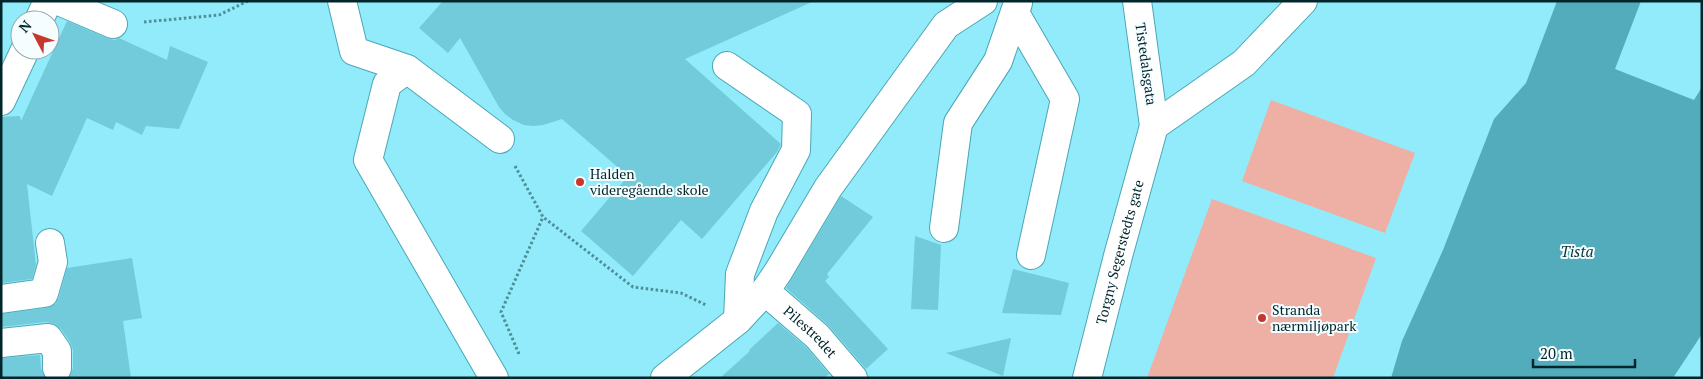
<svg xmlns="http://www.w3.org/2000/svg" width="1703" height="379" viewBox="0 0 1703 379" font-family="'PT Serif',serif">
	<rect width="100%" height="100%" fill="#91ebfa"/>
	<g fill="#eeb0a5">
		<polygon points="1271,100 1415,153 1385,233 1242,181"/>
		<polygon points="1212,199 1376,258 1333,378 1147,378"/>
	</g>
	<polygon fill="#53acbb" points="1557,1 1641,1 1615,69 1694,100 1702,87 1702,334 1673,378 1391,378 1402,341 1443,250 1494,119 1526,83"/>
	<g fill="#71cbda">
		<polygon points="443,1 814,1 685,59 781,144 777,152 702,239 681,220 633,276 581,231 628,176 562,119 543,125 533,126 524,125 513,120 505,114 499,107 460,38 448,53 419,28"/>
		<polygon points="67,21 107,38 114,40 119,38 167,60 170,46 208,62 179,129 146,126 142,135 116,122 113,130 87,118 52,196 27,184 36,265 32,279 1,283 1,117 20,116 21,121"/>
		<polygon points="841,196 873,217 827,274 829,277 825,281 888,349 866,369 829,326 786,288"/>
		<polygon points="915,236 941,245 938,310 911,309"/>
		<polygon points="132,258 142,318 123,321 131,378 69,378 73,368 73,350 70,342 61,329 55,324 46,322 1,327 1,314 46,308 55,304 59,297 67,268"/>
		<polygon points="1013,269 1069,283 1061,315 1002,313"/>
		<polygon points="778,323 806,347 829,374 824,378 720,378 750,351 749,350"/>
		<polygon points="1011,338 1003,376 946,353"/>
		<polygon points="40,355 41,368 45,378 1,378 1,358"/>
	</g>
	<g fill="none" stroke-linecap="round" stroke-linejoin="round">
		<defs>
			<g id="minor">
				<polyline points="59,1 113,24"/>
				<polyline points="342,1 354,51 407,69 500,139"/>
				<polyline points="1015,13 1065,99 1031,255"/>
				<polyline points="39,20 48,1"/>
				<polyline points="727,66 797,114 796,150 764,211 740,274 738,320"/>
				<polyline points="407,69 387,84 368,160 494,378"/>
				<polyline points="1,101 25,50"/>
				<polyline points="1154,126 1244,63 1303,1"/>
				<polyline points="944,228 958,123 998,61 1018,3"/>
				<path id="s1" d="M 765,291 L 817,336 L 853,378"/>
				<polyline points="1,299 44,293 53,262 50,243"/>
				<polyline points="1,343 48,338 57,351 57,368"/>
				<polyline points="665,378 738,320 765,291 778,272 828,188 946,25 983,1"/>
				<path id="s2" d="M 1087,378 L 1118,256 L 1154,126 L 1137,1"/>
			</g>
		</defs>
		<use href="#minor" stroke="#4ba7b5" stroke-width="30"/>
		<g stroke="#4d8e99" stroke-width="3" stroke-dasharray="2.5 2.5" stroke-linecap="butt">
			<polyline points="144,22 219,15 248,1"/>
			<polyline points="515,166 543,217 633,287 681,293 706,305"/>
			<polyline points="519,354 501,312 543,217"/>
		</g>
		<use href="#minor" stroke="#fff" stroke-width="28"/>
	</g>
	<g fill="#c5382b" stroke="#f5fdff" stroke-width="2">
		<circle cx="580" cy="182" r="5"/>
		<circle cx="1262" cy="318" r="5"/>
	</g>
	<g text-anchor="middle" stroke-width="4" stroke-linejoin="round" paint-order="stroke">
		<g font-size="14" fill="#00262c" stroke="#f5fdff">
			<text transform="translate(1146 64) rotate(82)" y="5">Tistedalsgata</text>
			<text dy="5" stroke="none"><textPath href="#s2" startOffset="130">Torgny Segerstedts gate</textPath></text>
			<text dy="5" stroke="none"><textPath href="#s1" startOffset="61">Pilestredet</textPath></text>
		</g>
		<g font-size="14" fill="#00262c" stroke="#f5fdff" text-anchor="start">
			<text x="590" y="179">Halden<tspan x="590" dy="16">videregående skole</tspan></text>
			<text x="1272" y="315">Stranda<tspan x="1272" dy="16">nærmiljøpark</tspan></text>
		</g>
		<g font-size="15" font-style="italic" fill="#053239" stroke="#f5fdff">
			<text x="1577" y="257">Tista</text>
		</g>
	</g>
	<rect width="1703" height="379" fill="none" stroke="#00262c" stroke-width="5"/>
	<g transform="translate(35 35) rotate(311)"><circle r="24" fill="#f5fdff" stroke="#93a7ab"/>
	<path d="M0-4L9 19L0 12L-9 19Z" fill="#c5382b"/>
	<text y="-8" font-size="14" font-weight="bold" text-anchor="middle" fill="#00262c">N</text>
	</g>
	<path d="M1533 359v8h102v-8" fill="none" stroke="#00262c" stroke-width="2.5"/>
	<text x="1540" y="359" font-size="15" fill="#00262c" stroke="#f5fdff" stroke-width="4" paint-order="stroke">20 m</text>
</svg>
